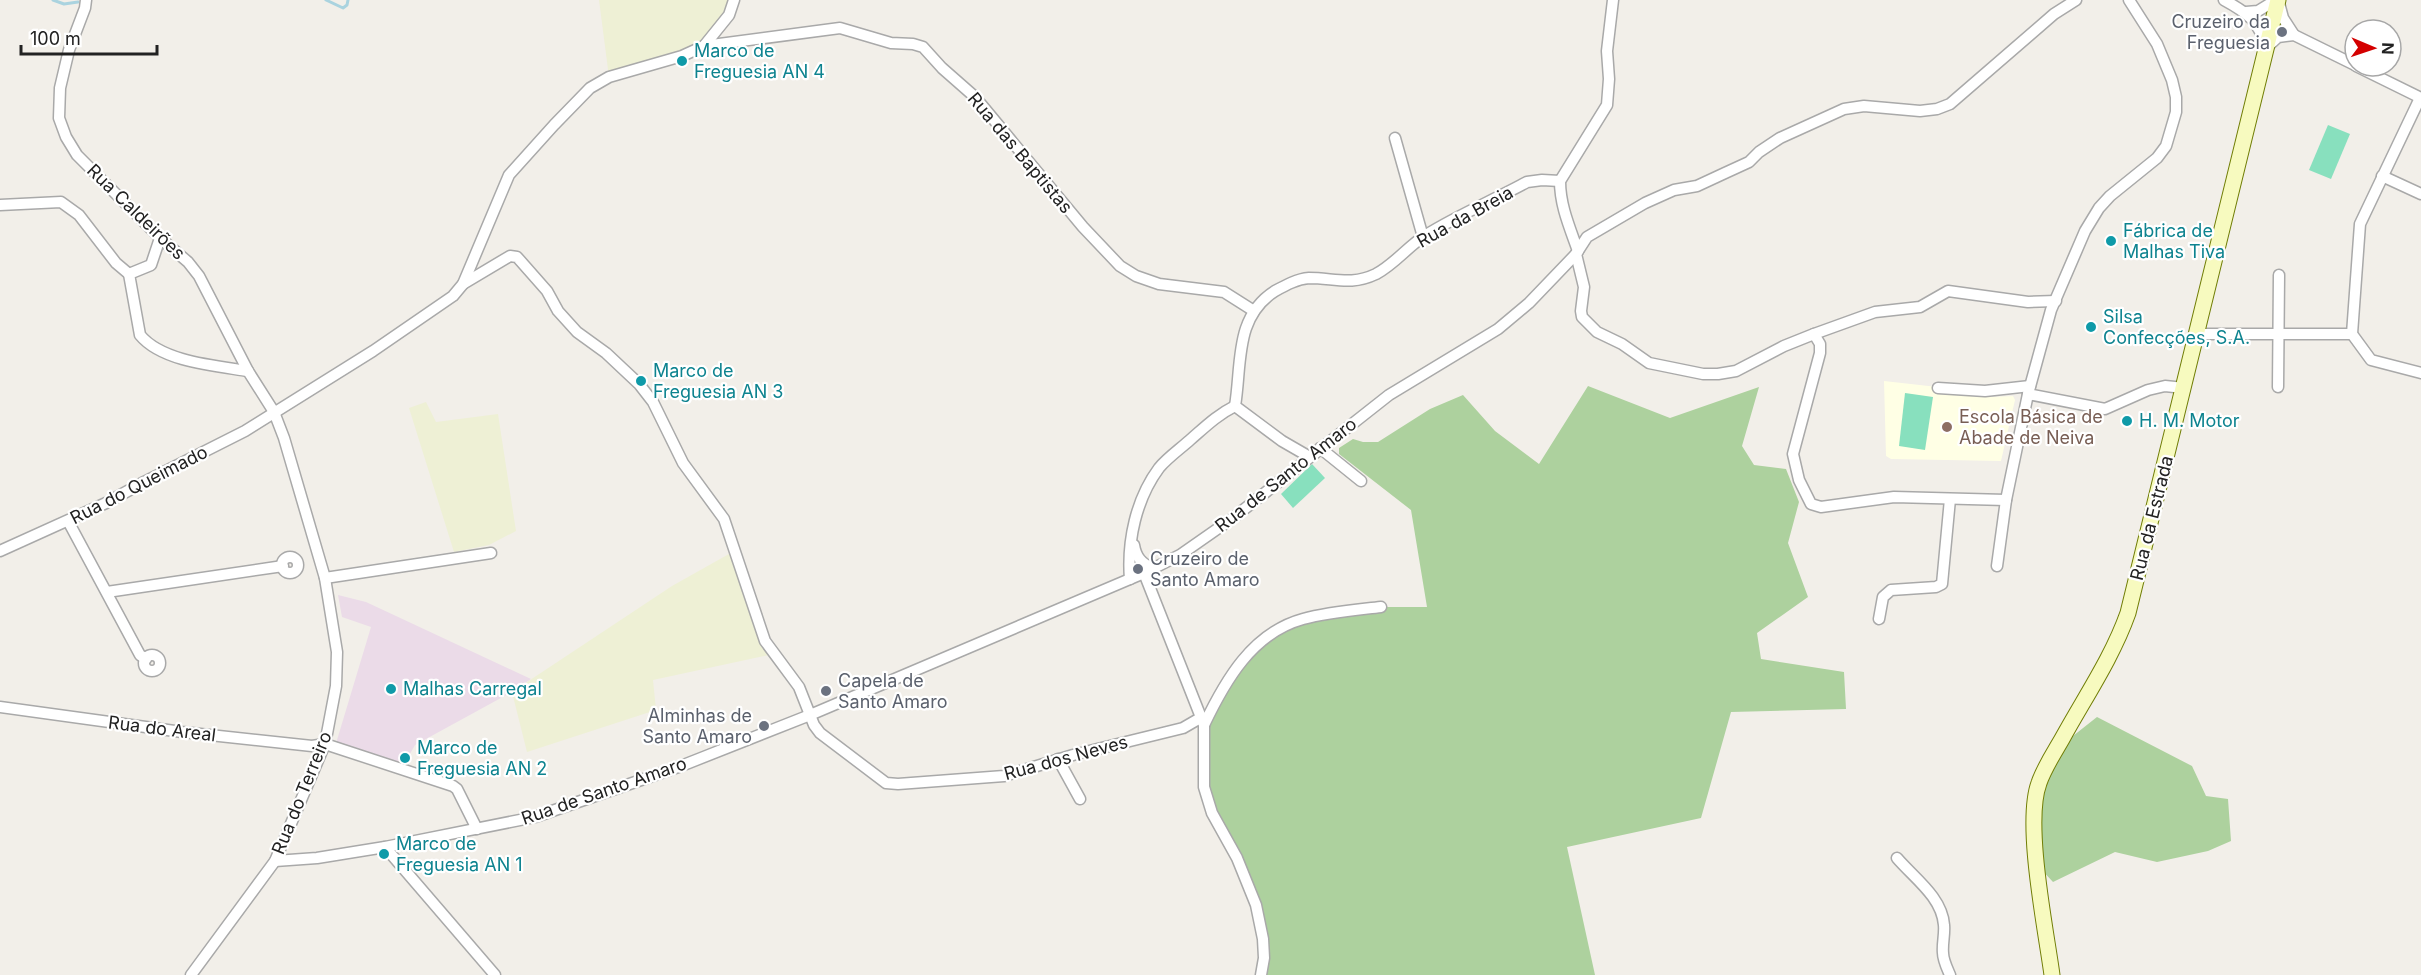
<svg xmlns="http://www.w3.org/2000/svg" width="2421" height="975" viewBox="0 0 2421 975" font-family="Inter,sans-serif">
	<rect width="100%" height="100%" fill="#f2efe9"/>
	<polygon fill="#ebdbe8" points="338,595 366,602 531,679 512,692 415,745 407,759 407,770 337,748 337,740 371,627 342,617"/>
	<polygon fill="#ffffe5" points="1884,381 1991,393 1992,397 2013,396 2015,400 2001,461 1891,459 1886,456"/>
	<g fill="#eef0d5">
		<polygon points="599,0 734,0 704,46 609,77"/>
		<polygon points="426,402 436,422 498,414 516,531 489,545 454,552 409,408"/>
		<polygon points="736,550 769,655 653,680 656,710 527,752 512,692 672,586"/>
	</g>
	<g fill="#add19e">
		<polygon points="1588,386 1670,418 1759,387 1742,446 1754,465 1786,469 1799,502 1788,543 1808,597 1757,633 1761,659 1844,672 1846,709 1731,712 1701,818 1567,847 1595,975 1261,975 1256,905 1212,813 1203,759 1204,725 1247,655 1301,620 1381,607 1427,607 1411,510 1339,454 1339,448 1353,439 1363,442 1378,442 1430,409 1463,395 1495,431 1539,464"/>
		<polygon points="2097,717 2192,766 2206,796 2228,799 2231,841 2208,851 2157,862 2115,852 2053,882 2040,868 2035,812 2059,747"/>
	</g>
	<g fill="#88e0be">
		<polygon points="2328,125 2350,134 2331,179 2309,170"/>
		<polygon points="1905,393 1933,397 1925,450 1899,446"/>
		<polygon points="1312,464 1325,478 1293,508 1281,494"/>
	</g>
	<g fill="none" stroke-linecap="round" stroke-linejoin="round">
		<g stroke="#aad3df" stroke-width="3">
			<polyline points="53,0 64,4 78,2"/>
			<polyline points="326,0 343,8 347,5 348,0"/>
		</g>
		<defs>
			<g id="minor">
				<polyline points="86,0 85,8 69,50 60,88 59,118 66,137 77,155 160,238 188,262 199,276 248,371 274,412 284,438 325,578 337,652 336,686 325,744 275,861 191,975"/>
				<path d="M 2224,0 C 2248,13 2259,21 2266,48"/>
				<polyline points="2279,3 2283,18 2294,35"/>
				<polyline points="2246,12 2258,11 2276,0"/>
				<polyline points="704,46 840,28 891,43 913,44 923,47 942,68 975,97 1083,227 1120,266 1136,276 1159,284 1224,292 1254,311"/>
				<polyline points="2266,48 2278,37 2294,35 2355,65"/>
				<polyline points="2356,66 2421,98"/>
				<polyline points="2420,98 2360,224 2352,334 2371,360 2421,373"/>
				<polyline points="1395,138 1423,237"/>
				<polyline points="2382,176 2421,194"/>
				<polyline points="0,205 61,202 79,215 116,263 129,274"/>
				<path d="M 160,238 L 151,265 L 129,274 L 140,335 C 162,362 217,366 248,371"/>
				<path d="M 1578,251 C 1570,228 1560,206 1560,181 L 1607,105 L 1609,79 L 1607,51 L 1613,0"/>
				<polyline points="1576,254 1584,287 1581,311 1582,317 1597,332 1622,344 1649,363 1703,374 1718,374 1736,371 1784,346 1814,334 1875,312 1920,307 1948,291 2028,302 2056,301"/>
				<polyline points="463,284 510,256 517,257 547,291 558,311 577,332 606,353 639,384 653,402 683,463 724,519 765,641 799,687 814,725 820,733 886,783 898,784 1004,776 1073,755 1183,728 1202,717"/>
				<polyline points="1814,334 1820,344 1820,353 1793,454 1799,480 1811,504 1821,507 1894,497 2006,500"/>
				<polyline points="2197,334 2352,334"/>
				<polyline points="2278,387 2279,275"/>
				<polyline points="1938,388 1985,391 2030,386"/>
				<polyline points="2028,394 2105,409 2148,390 2165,386 2184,388"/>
				<polyline points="1320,448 1361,481"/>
				<path d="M 1308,456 L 1282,441 L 1235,406 C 1242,364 1234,317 1275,291 C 1286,285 1297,279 1309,278 C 1334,278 1351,286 1376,274 C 1395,264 1408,246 1426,235 C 1458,215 1494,200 1527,182 L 1542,180 L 1560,181"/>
				<polyline points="68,521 140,655 146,659"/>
				<path d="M 1134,545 C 1136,558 1142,563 1153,569"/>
				<polyline points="0,551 106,503 144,482 245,431 373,351 453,296 463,284 509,175 554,125 590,88 609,77 682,56 704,46 729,15 734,0"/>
				<circle cx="290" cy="565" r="8"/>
				<polyline points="1997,566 2006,500 2028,394 2051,310 2085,231 2099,208 2110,196 2157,158 2166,146 2176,112 2176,97 2172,80 2157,44 2129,0"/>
				<polyline points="1144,573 1204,725 1204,787 1212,813 1237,858 1256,905 1263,939 1264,958 1261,975"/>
				<polyline points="325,578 491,553"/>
				<path d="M 1130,579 C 1127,541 1136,499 1159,468 C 1167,458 1180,449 1190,440 C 1205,427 1217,415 1235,406"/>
				<polyline points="107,592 283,566"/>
				<polyline points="1879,619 1883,597 1891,590 1936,587 1942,584 1950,499"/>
				<circle cx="152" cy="663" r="8"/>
				<polyline points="0,707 182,732 312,746 325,744 453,786 457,789 477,829"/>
				<path d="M 1204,725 C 1225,681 1252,633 1303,619 C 1328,612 1355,610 1381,607"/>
				<polyline points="1058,759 1080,799"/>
				<polyline points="385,847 495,975"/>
				<path d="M 1897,858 C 1914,878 1942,897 1944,925 C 1945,934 1942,944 1943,953 C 1943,960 1947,968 1950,975"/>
				<polyline points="275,861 317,858 385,847 535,817 681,766 810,715 1144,573 1180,555 1233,518 1389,395 1498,329 1529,303 1576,254 1587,237 1645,203 1674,190 1697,186 1725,173 1749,162 1759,152 1780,138 1844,109 1864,106 1920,111 1937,109 1950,104 2054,14 2076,0"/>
			</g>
			<path id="secondary" d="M 2052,975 C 2046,930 2024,823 2039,783 C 2044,768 2054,753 2062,739 C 2085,697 2112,658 2128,613 L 2278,0"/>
		</defs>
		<use href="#minor" stroke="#a9a9a9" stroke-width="13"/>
		<use href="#secondary" stroke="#707d05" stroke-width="17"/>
		<use href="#minor" stroke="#fff" stroke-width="10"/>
		<use href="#secondary" stroke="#f7fabf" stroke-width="15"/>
	</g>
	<g fill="#6b7280" stroke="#fff" stroke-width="2">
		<circle cx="2282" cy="32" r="6"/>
		<circle cx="1138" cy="569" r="6"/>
		<circle cx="826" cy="691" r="6"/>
		<circle cx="764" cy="726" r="6"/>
	</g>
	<g fill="#0f9aa8" stroke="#fff" stroke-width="2">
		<circle cx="682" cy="61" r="6"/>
		<circle cx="2111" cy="241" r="6"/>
		<circle cx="2091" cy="327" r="6"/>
		<circle cx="641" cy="381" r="6"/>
		<circle cx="2127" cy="421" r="6"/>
		<circle cx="391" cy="689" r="6"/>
		<circle cx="405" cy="758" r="6"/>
		<circle cx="384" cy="854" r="6"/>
	</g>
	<circle fill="#8d6e63" stroke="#fff" stroke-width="2" cx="1947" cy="427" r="6"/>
	<g text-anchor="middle" stroke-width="4.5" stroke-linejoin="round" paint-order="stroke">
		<g font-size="18" fill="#5b616d" stroke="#fff" text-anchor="end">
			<text x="2270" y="28">Cruzeiro da<tspan x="2270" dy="21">Freguesia</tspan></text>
			<text x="1150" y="565" text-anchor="start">Cruzeiro de<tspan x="1150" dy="21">Santo Amaro</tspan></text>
			<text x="838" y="687" text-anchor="start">Capela de<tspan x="838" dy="21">Santo Amaro</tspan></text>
			<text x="752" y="722">Alminhas de<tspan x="752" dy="21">Santo Amaro</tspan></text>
		</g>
		<g font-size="18" fill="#0d838f" stroke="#fff" text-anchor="start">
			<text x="694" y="57">Marco de<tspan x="694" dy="21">Freguesia AN 4</tspan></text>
			<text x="2123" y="237">Fábrica de<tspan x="2123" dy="21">Malhas Tiva</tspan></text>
			<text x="2103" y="323">Silsa<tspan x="2103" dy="21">Confecções, S.A.</tspan></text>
			<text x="653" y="377">Marco de<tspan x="653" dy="21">Freguesia AN 3</tspan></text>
			<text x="2139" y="427">H. M. Motor</text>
			<text x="403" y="695">Malhas Carregal</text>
			<text x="417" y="754">Marco de<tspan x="417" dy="21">Freguesia AN 2</tspan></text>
			<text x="396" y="850">Marco de<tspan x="396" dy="21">Freguesia AN 1</tspan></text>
		</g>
		<g font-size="18" fill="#222" stroke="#fff">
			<text transform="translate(1020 153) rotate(50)" y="6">Rua das Baptistas</text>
			<text transform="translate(136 212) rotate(44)" y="6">Rua Caldeirões</text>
			<text transform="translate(1465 217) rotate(-29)" y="6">Rua da Breia</text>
			<text transform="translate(1286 475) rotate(-38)" y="6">Rua de Santo Amaro</text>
			<text transform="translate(139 485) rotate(-27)" y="6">Rua do Queimado</text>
			<text transform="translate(2152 518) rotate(-76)" y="6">Rua da Estrada</text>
			<text transform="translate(162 729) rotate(7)" y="6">Rua do Areal</text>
			<text transform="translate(1066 758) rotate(-15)" y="6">Rua dos Neves</text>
			<text transform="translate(604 791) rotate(-19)" y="6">Rua de Santo Amaro</text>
			<text transform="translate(302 793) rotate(-68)" y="6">Rua do Terreiro</text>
		</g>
		<g font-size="18" fill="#785e54" stroke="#fff" text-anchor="start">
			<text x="1959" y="423">Escola Básica de<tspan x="1959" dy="21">Abade de Neiva</tspan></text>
		</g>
	</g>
	<g transform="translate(2373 48) rotate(92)"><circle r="28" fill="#ffffff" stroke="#a7a7a7" stroke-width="1.5"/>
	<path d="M0-4.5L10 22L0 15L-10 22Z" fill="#d40000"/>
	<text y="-9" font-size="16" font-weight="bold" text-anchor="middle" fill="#222222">N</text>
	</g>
	<path d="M21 45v9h136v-9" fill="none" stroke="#222222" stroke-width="3"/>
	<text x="30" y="45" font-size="18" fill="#222222" stroke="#ffffff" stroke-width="4.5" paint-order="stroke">100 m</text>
</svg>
